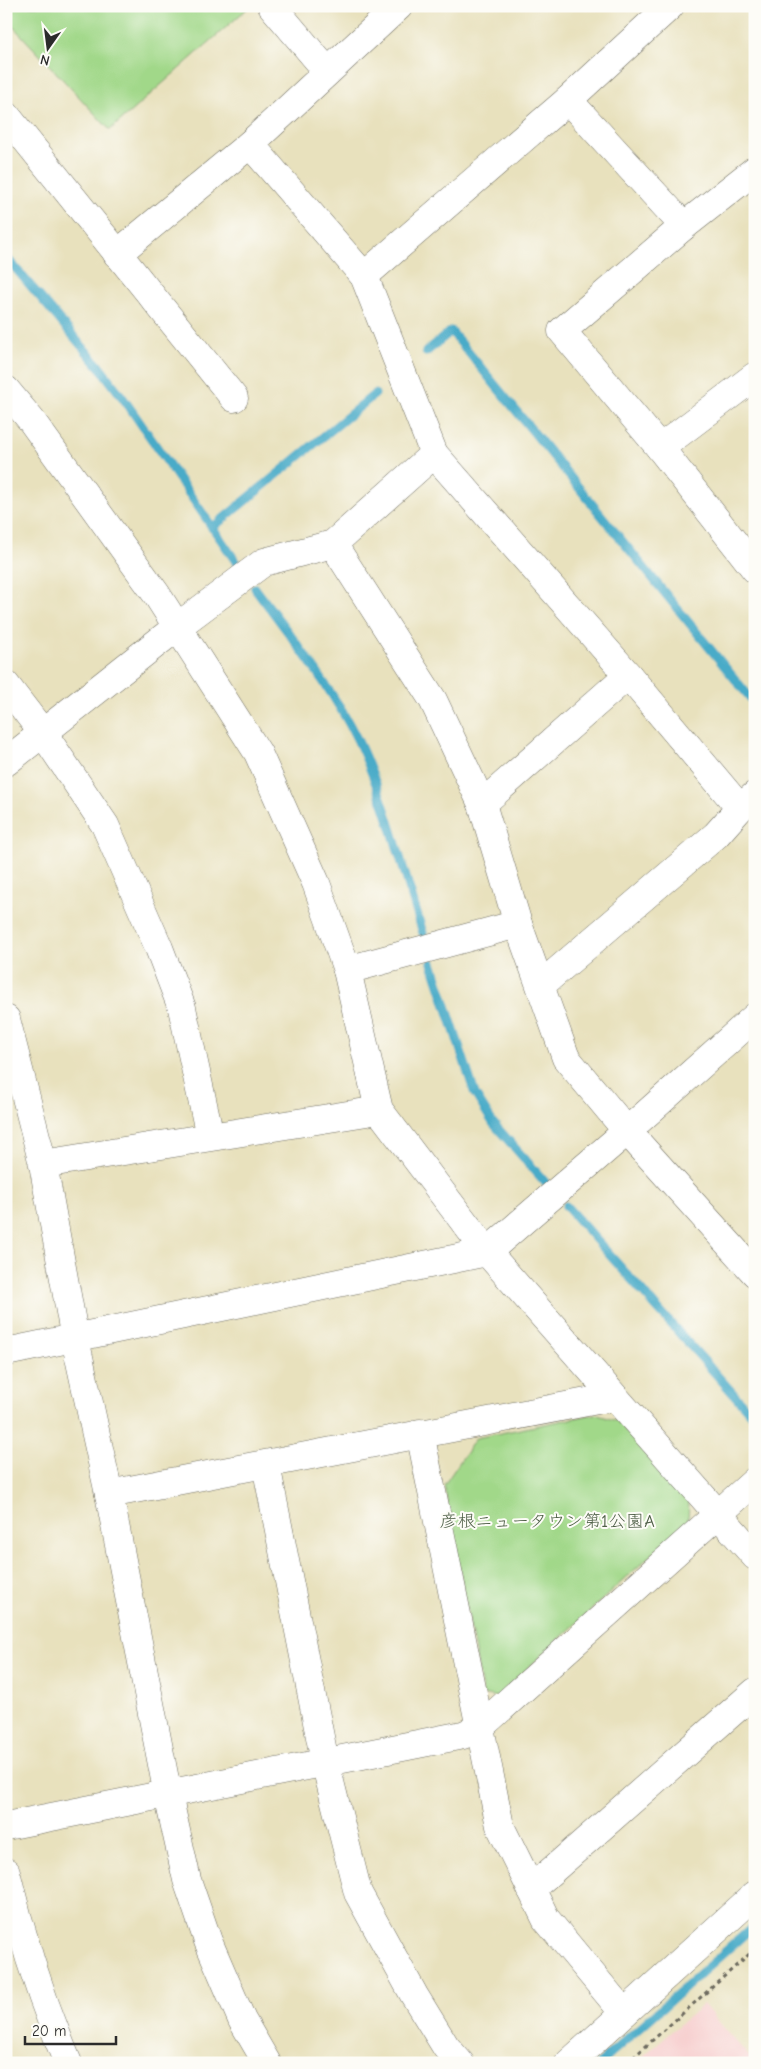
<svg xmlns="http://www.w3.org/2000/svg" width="761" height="2069" viewBox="0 0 761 2069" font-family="'Comic Neue','Klee One',sans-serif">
	<rect width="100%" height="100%" fill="#fdfcf7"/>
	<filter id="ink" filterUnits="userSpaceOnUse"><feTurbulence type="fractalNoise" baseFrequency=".02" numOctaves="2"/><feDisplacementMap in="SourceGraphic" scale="10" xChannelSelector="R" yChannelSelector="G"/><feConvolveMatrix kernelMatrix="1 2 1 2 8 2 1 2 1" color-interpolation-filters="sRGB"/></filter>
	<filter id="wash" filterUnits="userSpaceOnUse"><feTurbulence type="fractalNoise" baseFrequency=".0096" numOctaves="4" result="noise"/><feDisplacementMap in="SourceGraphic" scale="20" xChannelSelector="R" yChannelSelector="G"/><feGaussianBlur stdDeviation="1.12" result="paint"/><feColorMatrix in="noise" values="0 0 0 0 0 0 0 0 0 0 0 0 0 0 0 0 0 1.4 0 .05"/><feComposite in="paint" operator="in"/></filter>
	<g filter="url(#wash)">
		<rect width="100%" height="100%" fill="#e8e1bd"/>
		<polygon fill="#f7d0d0" points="703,2004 755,2063 635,2063"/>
		<g fill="#a1d889" stroke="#66825a">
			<polygon points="9,6 249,6 249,7 110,130 6,19 6,9"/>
			<polygon points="595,1414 617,1421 689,1502 688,1521 496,1697 483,1694 444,1485 476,1438"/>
		</g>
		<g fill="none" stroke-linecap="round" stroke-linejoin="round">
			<g stroke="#49abc8" stroke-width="9">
				<polyline points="6,257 98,365 123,398 237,563"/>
				<polyline points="426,352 451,331 752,700 755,698"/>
				<polyline points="212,528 375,394"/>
				<path d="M 255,588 C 291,637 330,684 357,739 C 385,797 403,870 423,933"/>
				<polyline points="432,963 475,1094 493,1123 545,1182"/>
				<polyline points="566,1206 755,1418"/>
				<polyline points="600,2063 755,1925"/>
			</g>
		</g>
	</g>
	<g filter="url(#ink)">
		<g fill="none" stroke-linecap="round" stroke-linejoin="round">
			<defs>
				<g id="minor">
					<polyline points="272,6 327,71"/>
					<polyline points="568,100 684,226"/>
					<polyline points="6,115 234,398"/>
					<polyline points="250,144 364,276 434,454 628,675 740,808"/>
					<polyline points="755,170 684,226 562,331 660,448 755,569"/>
					<polyline points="117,254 250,144 399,6"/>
					<polyline points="364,276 568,100 670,6"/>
					<polyline points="6,390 31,420 157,595 258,753 316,883 347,970 379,1110 487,1252 755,1556"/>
					<polyline points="660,448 755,376"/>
					<polyline points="333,544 433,700 482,804 518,924 566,1058 627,1131 755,1273"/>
					<polyline points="6,685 43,733 105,825 159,948 182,1008 210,1136"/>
					<polyline points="6,762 177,627 264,562 333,544 434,454"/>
					<polyline points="482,804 628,675"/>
					<polyline points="347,970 518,924"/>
					<polyline points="541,985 716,835 740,808 755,795"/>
					<polyline points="6,1019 43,1164 75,1339 109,1494 168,1795 187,1880 208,1941 242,2020 267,2063"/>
					<polyline points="43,1164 379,1110"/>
					<polyline points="6,1352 487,1252 627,1131 755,1017"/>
					<polyline points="420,1433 500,1826 546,1919 624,2013"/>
					<polyline points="266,1465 325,1762 358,1893 414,1995 446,2047 460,2063"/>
					<polyline points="109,1494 613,1397"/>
					<polyline points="6,1826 463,1735 479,1728 755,1481"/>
					<path d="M 6,1872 C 22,1939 41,1999 68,2063"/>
					<polyline points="531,1889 755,1692"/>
					<polyline points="569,2063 755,1895"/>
				</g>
			</defs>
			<use href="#minor" stroke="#6d6b5e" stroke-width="29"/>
			<polyline stroke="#6d6b5e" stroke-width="3" stroke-dasharray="4 4" stroke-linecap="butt" points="627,2063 755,1949"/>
			<use href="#minor" stroke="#fff" stroke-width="28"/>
		</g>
	</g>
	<g text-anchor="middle" stroke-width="4" stroke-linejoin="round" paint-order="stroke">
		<g font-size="18" fill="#4e5f47" stroke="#fdfcf7">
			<text x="547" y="1527">彦根ニュータウン第1公園A</text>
		</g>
	</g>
	<rect width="761" height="2069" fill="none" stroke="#fdfcf7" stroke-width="25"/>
	<g transform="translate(48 48) rotate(194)" stroke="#fdfcf7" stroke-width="4" paint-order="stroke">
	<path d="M0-4L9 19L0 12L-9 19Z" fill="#2b2b2b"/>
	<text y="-8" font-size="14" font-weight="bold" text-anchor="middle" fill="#2b2b2b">N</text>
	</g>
	<path d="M25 2036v8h91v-8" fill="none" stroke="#2b2b2b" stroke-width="2.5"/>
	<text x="32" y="2036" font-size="15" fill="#2b2b2b" stroke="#fdfcf7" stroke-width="4" paint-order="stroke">20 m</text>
</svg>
